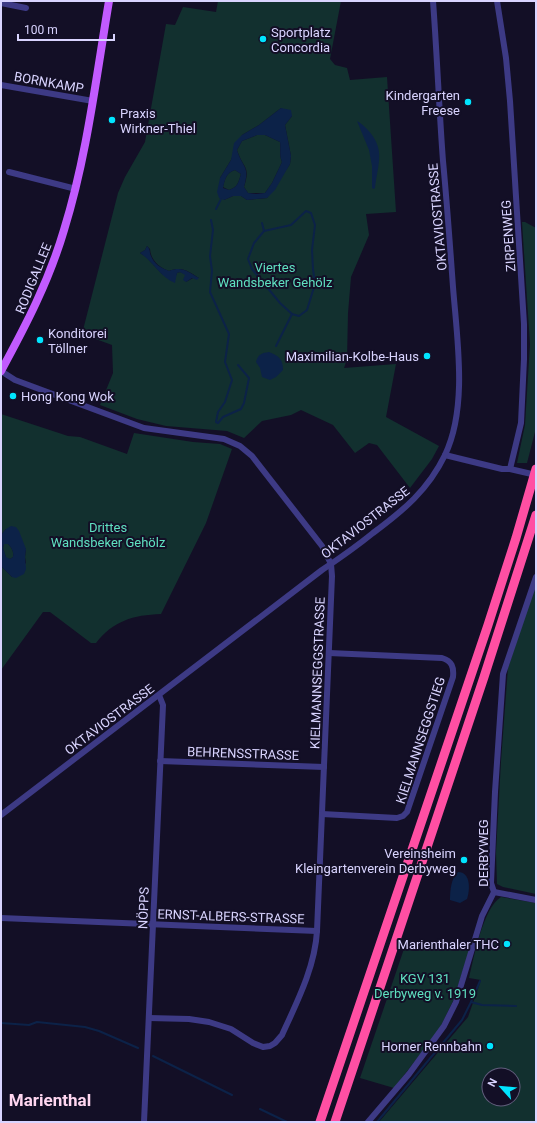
<svg xmlns="http://www.w3.org/2000/svg" width="537" height="1123" viewBox="0 0 537 1123" font-family="Roboto,sans-serif">
	<rect width="100%" height="100%" fill="#130f26"/>
	<g fill="#12302f" fill-rule="evenodd">
		<path d="M 218,1 L 341,1 L 330,59 L 335,65 L 347,68 L 350,80 L 387,77 L 396,212 L 366,214 L 369,235 L 351,277 L 348,313 L 347,359 L 344,368 L 396,364 L 386,417 L 439,446 L 432,459 L 410,488 L 377,445 L 369,443 L 355,453 L 333,425 L 301,410 L 291,415 L 262,421 L 244,438 L 227,431 L 166,426 L 137,419 L 100,405 L 113,373 L 112,345 L 82,334 L 118,193 L 125,177 L 145,142 L 166,24 L 175,25 L 183,7 L 216,12 ZM 281,108 L 292,116 L 285,125 L 291,156 L 290,164 L 267,198 L 247,200 L 241,196 L 233,196 L 224,200 L 220,178 L 231,160 L 242,135 L 259,125 ZM 147,246 L 150,249 C 151,261 159,267 169,271 C 182,266 188,271 199,278 L 193,278 L 186,282 L 185,274 L 180,272 L 177,273 L 175,279 L 162,274 L 146,257 L 140,253 L 145,250 Z"/>
		<path d="M 257,135 L 265,135 L 280,142 C 281,149 279,155 282,162 L 272,183 L 265,193 L 248,193 L 244,187 C 251,165 243,169 237,150 L 242,141 Z"/>
		<path d="M 235,170 L 241,174 C 238,183 238,187 229,190 L 223,187 C 225,179 226,173 235,170 Z"/>
		<polygon points="522,222 525,222 536,228 536,428 527,463 517,463 525,425 530,344"/>
		<path d="M 1,414 L 68,436 L 80,437 L 127,454 L 134,433 L 193,442 L 220,444 L 232,449 L 206,523 L 161,614 C 133,615 113,621 96,643 L 91,643 L 50,612 L 43,612 L 1,670 L 1,566 L 12,577 L 26,563 L 25,557 L 26,549 L 6,529 L 1,535 Z"/>
		<path d="M 4,544 L 8,544 C 12,548 14,552 13,557 L 10,559 L 6,558 L 3,548 Z"/>
		<polygon points="536,582 536,894 503,887 497,884 496,853 501,761 508,668"/>
		<path d="M 501,897 L 536,903 L 536,1122 L 379,1122 L 468,1017 L 481,980 L 469,978 C 474,957 483,908 501,897 ZM 489,1075 L 513,1075 L 513,1099 L 489,1099 Z"/>
		<polygon points="406,943 471,945 453,1001 439,1030 394,1088 360,1078"/>
	</g>
	<g fill="#0c2248" fill-rule="evenodd">
		<path d="M 281,108 L 291,110 L 292,116 L 285,125 L 291,156 L 290,164 L 275,190 L 267,198 L 247,200 L 241,196 L 233,196 L 224,200 L 219,198 L 217,192 L 220,178 L 231,160 L 234,143 L 242,135 L 259,125 ZM 257,135 L 265,135 L 280,142 C 281,149 279,155 282,162 L 272,183 L 265,193 L 256,194 L 248,193 L 244,187 C 250,165 243,169 237,150 L 242,141 ZM 235,170 L 241,174 C 238,183 238,187 229,190 L 223,188 C 225,179 226,173 235,170 Z"/>
		<path d="M 357,121 C 361,123 364,126 367,129 C 386,149 378,163 375,188 L 374,189 L 372,188 L 372,166 L 369,150 Z"/>
		<path d="M 147,246 C 151,250 149,252 151,256 C 154,264 161,268 169,271 C 182,266 187,271 199,278 L 197,280 L 192,278 L 186,282 L 183,280 L 185,275 L 180,272 L 177,273 L 175,283 C 160,277 153,261 140,253 L 145,250 Z"/>
		<path d="M 269,352 C 279,356 283,359 283,370 L 276,377 L 270,380 L 262,377 L 260,368 L 256,362 C 258,354 262,353 269,352 Z"/>
		<path d="M 11,526 L 16,527 L 19,531 L 26,549 L 25,557 L 26,569 L 24,574 L 16,578 L 12,577 L 1,566 L 1,535 L 6,529 ZM 4,544 L 8,544 C 12,548 14,552 13,557 L 10,559 L 6,557 L 3,548 Z"/>
		<path d="M 458,872 C 471,872 470,890 467,899 L 460,903 L 450,900 C 450,891 451,878 458,872 Z"/>
	</g>
	<g fill="none" stroke-linecap="round" stroke-linejoin="round">
		<g stroke="#0c2248" stroke-width="2">
			<polyline points="216,209 221,199"/>
			<polygon points="306,211 311,213 315,225 312,250 313,269 315,284 307,310 299,316 292,314 280,303 252,269 248,259 254,243 264,231 291,225"/>
			<polyline points="211,220 213,230 210,256 212,271 210,292 229,334 225,362 232,380 225,402 218,412 216,422 218,423 223,417 241,409 244,403 249,378 238,365"/>
			<polyline points="262,223 264,231"/>
			<polyline points="276,346 292,314"/>
			<polyline points="471,1002 480,981"/>
			<polyline points="1,1023 29,1025 37,1022 85,1027 99,1031 138,1048"/>
			<polyline points="153,1056 232,1095"/>
			<polyline points="260,1109 287,1122"/>
			<polyline points="377,1122 462,1020 471,1002 482,1005 516,1006"/>
		</g>
		<g stroke="#3d3a85" stroke-width="6">
			<polyline points="497,1 506,58 510,101 524,324 524,359 521,423 510,469"/>
			<polyline points="1,3 26,8"/>
			<polyline points="1,85 93,101"/>
			<polyline points="9,172 76,189"/>
			<path d="M 1,371 L 15,380 L 144,428 L 224,439 L 240,446 L 252,456 L 322,546 L 331,564 L 332,576 L 317,931 C 315,967 297,1002 282,1035 L 275,1043 L 270,1046 L 263,1047 L 253,1043 L 231,1029 L 209,1022 L 189,1019 L 149,1018"/>
			<polyline points="445,455 502,469 510,469 536,475"/>
			<polyline points="160,761 324,767"/>
			<path d="M 322,814 L 397,818 L 403,816 L 407,812 L 453,677 C 454,667 452,661 442,658 L 329,653"/>
			<path d="M 1,815 L 322,570 C 340,558 357,546 373,533 C 404,510 428,490 445,455 C 468,407 457,339 453,287 C 450,245 447,203 443,161 C 439,108 437,54 433,1"/>
			<polyline points="494,892 536,900"/>
			<polyline points="1,918 317,931"/>
			<polyline points="144,1122 163,705 159,695"/>
			<polyline points="368,1122 409,1074 444,1026 456,1002 482,916 494,892 491,883 495,792 503,674 536,577"/>
		</g>
		<path stroke="#c25bff" stroke-width="8" d="M 1,371 C 26,325 49,281 64,230 C 87,156 96,78 109,1"/>
		<g stroke="#ff4fa3" stroke-width="9">
			<polyline points="320,1122 488,625 516,538 536,469"/>
			<polyline points="335,1122 484,677 536,515"/>
		</g>
	</g>
	<g fill="#00e5ff" stroke="#130f26" stroke-width="1.5">
		<circle cx="263" cy="39" r="4"/>
		<circle cx="468" cy="102" r="4"/>
		<circle cx="112" cy="120" r="4"/>
		<circle cx="40" cy="340" r="4"/>
		<circle cx="427" cy="356" r="4"/>
		<circle cx="13" cy="396" r="4"/>
		<circle cx="464" cy="860" r="4"/>
		<circle cx="507" cy="944" r="4"/>
		<circle cx="490" cy="1046" r="4"/>
	</g>
	<g text-anchor="middle" stroke-width="4" stroke-linejoin="round" paint-order="stroke">
		<g font-size="13" fill="#d9d4ff" stroke="#130f26" text-anchor="end">
			<text x="271" y="37" text-anchor="start">Sportplatz<tspan x="271" dy="15">Concordia</tspan></text>
			<text x="460" y="100">Kindergarten<tspan x="460" dy="15">Freese</tspan></text>
			<text x="120" y="118" text-anchor="start">Praxis<tspan x="120" dy="15">Wirkner-Thiel</tspan></text>
			<text x="48" y="338" text-anchor="start">Konditorei<tspan x="48" dy="15">Töllner</tspan></text>
			<text x="419" y="361">Maximilian-Kolbe-Haus</text>
			<text x="21" y="401" text-anchor="start">Hong Kong Wok</text>
			<text x="456" y="858">Vereinsheim<tspan x="456" dy="15">Kleingartenverein Derbyweg</tspan></text>
			<text x="499" y="949">Marienthaler THC</text>
			<text x="482" y="1051">Horner Rennbahn</text>
		</g>
		<g font-size="13" fill="#d9d4ff" stroke="#130f26">
			<text transform="translate(49 82) rotate(10)" y="5">BORNKAMP</text>
			<text transform="translate(437 217) rotate(-95)" y="5">OKTAVIOSTRASSE</text>
			<text transform="translate(508 236) rotate(-94)" y="5">ZIRPENWEG</text>
			<text transform="translate(33 278) rotate(-68)" y="5">RODIGALLEE</text>
			<text transform="translate(365 522) rotate(-38)" y="5">OKTAVIOSTRASSE</text>
			<text transform="translate(317 673) rotate(-88)" y="5">KIELMANNSEGGSTRASSE</text>
			<text transform="translate(109 719) rotate(-37)" y="5">OKTAVIOSTRASSE</text>
			<text transform="translate(420 740) rotate(-72)" y="5">KIELMANNSEGGSTIEG</text>
			<text transform="translate(243 753) rotate(2)" y="5">BEHRENSSTRASSE</text>
			<text transform="translate(483 853) rotate(-90)" y="5">DERBYWEG</text>
			<text transform="translate(143 908) rotate(-88)" y="5">NÖPPS</text>
			<text transform="translate(231 916) rotate(2)" y="5">ERNST-ALBERS-STRASSE</text>
		</g>
		<g font-size="13" fill="#5fe0c0" stroke="#130f26">
			<text x="275" y="272">Viertes<tspan x="275" dy="15">Wandsbeker Gehölz</tspan></text>
			<text x="108" y="532">Drittes<tspan x="108" dy="15">Wandsbeker Gehölz</tspan></text>
			<text x="425" y="983">KGV 131<tspan x="425" dy="15">Derbyweg v. 1919</tspan></text>
		</g>
		<g font-size="17" font-weight="bold" fill="#ffd6f0" stroke="#130f26">
			<text x="50" y="1106">Marienthal</text>
		</g>
	</g>
	<rect width="537" height="1123" fill="none" stroke="#d9d4ff" stroke-width="4"/>
	<g transform="translate(501 1087) rotate(297)"><circle r="19" fill="#130f26" stroke="#625e7d"/>
	<path d="M0-3L7 15L0 10L-7 15Z" fill="#00e5ff"/>
	<text y="-6" font-size="11" font-weight="bold" text-anchor="middle" fill="#d9d4ff">N</text>
	</g>
	<path d="M18 34v6h96v-6" fill="none" stroke="#d9d4ff" stroke-width="2"/>
	<text x="24" y="34" font-size="12" fill="#d9d4ff" stroke="#130f26" stroke-width="3" paint-order="stroke">100 m</text>
</svg>
